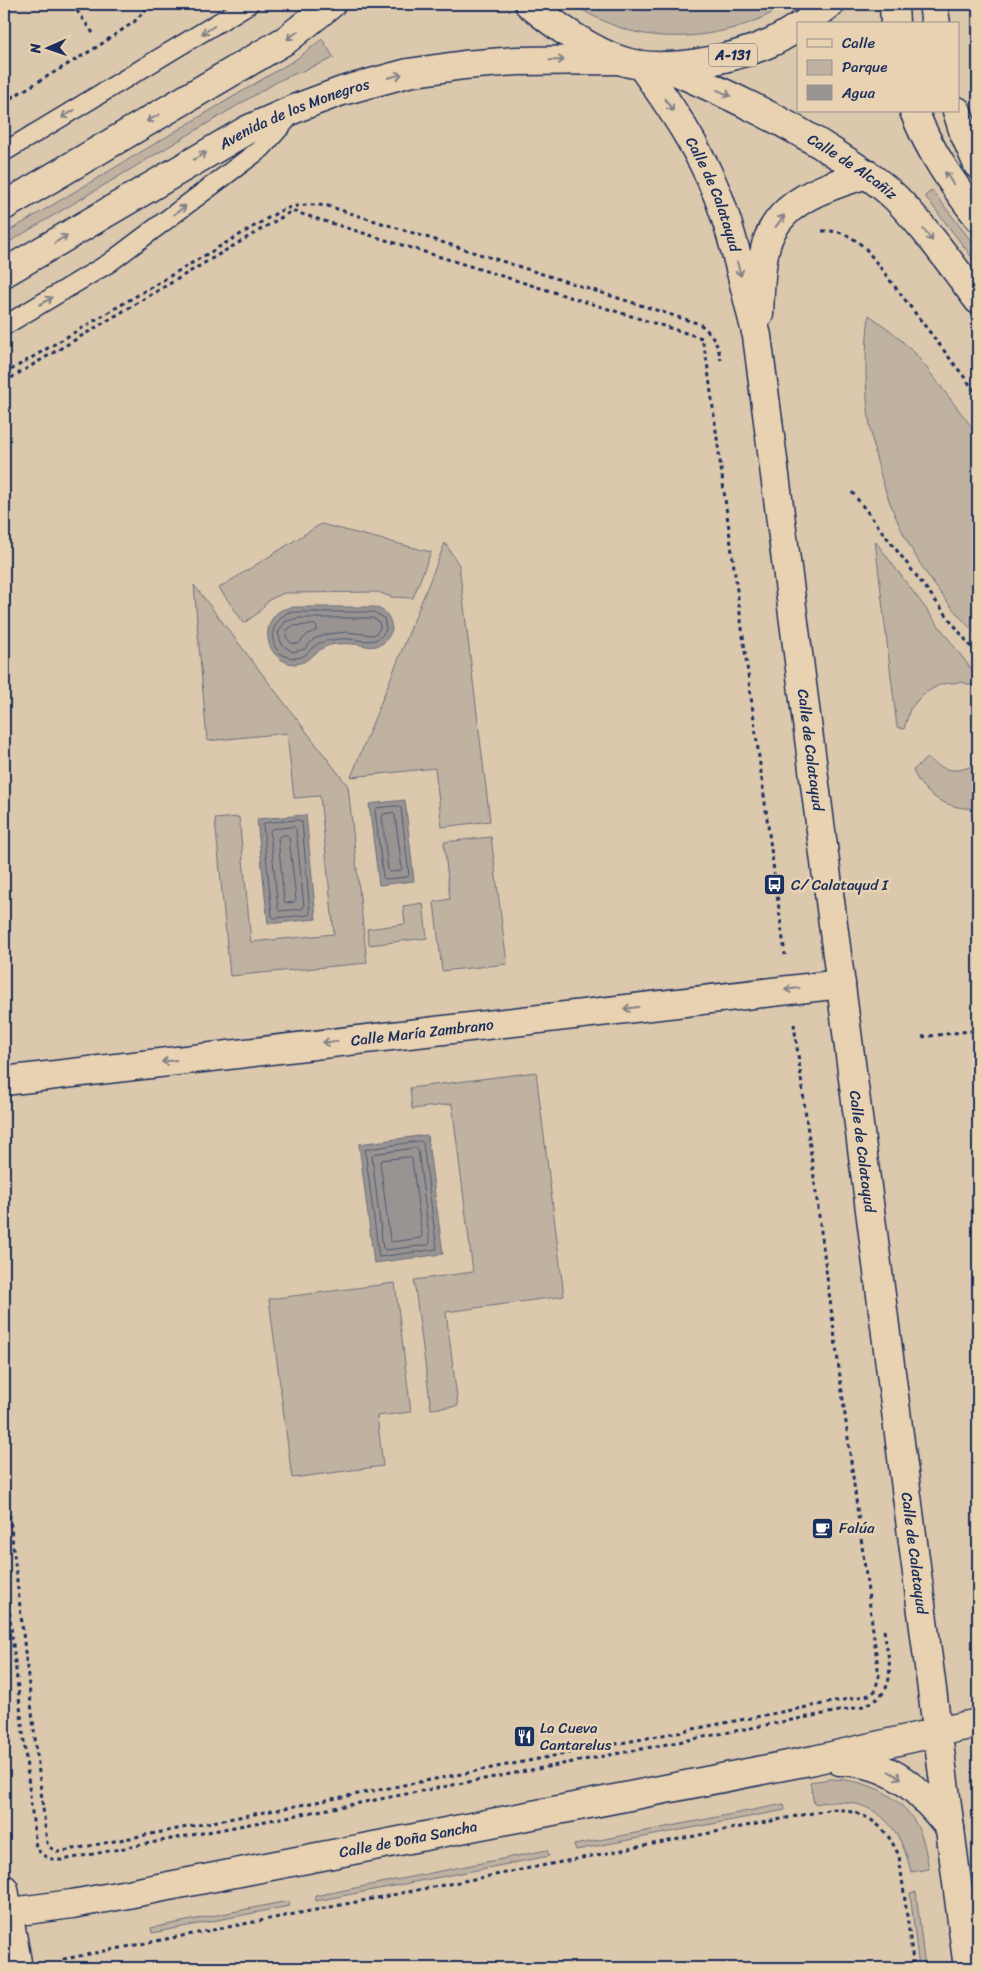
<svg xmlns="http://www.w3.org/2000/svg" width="982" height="1972" viewBox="0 0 982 1972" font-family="Sriracha,sans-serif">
	<rect width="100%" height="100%" fill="#dcc8ac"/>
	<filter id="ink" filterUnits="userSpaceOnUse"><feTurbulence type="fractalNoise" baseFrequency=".02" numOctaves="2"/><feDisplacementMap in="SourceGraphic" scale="10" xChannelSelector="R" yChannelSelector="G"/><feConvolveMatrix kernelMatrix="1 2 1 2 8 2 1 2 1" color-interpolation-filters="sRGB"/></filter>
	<g filter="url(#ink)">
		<g fill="#bfb2a1" stroke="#6d7080">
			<path d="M 572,4 L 786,4 C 744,34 673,45 624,29 C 605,23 589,14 572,4 Z"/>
			<polygon points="322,39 334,58 280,80 4,245 4,234 298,58"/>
			<polygon points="932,190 978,250 978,265 925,196"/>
			<path d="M 869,315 L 891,331 L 915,353 L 978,435 L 978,636 C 889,547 855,439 869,315 Z"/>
			<polygon points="321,524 431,552 413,598 391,597 378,592 284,593 269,600 258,613 244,623 219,588"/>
			<polygon points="875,541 978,678 978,687 961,682 941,684 923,694 910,709 904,729 897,727"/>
			<polygon points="445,543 459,565 490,821 442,827 435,768 351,777"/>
			<polygon points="194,585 348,786 367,963 230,976 215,819 239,817 251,942 334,934 320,796 294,798 287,733 207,741"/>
			<path d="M 927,758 C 945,772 957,774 978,763 L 978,808 C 950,811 923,796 913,770 Z"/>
			<polygon points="491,837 507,964 442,971 434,902 450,899 444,842"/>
			<polygon points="423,903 427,938 369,945 367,929 405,924 403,906"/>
			<polygon points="536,1072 564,1296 446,1312 458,1406 431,1409 414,1280 473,1272 452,1104 412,1109 410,1088"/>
			<polygon points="395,1283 411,1412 377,1416 383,1466 292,1478 269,1299"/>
			<path d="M 831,1779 C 866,1780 898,1793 916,1824 C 924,1837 926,1854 929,1869 L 911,1872 C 899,1819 869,1794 814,1804 L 810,1782 Z"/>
			<polygon points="784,1804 785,1810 576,1850 574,1845"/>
			<polygon points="547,1850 549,1856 316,1901 315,1896"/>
			<polygon points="916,1892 925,1968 919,1968 910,1893"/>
			<polygon points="288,1901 289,1906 152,1933 151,1928"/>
		</g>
		<g fill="#999492" stroke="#676c7d">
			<path d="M 299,607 L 375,607 C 387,611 391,618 392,630 C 388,638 385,644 376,646 C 368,648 361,644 353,644 C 345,643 337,644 330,645 C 312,650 305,673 282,660 C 265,650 263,626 277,613 C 283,608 291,607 299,607 Z"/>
			<polygon points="405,800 414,881 379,885 369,804"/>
			<polygon points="306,815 316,919 268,924 257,819"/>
			<polygon points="427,1135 443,1254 374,1263 359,1144"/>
		</g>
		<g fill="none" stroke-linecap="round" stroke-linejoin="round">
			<g stroke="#4d5773" stroke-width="1">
				<path d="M 289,612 L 374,612 L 384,618 L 386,629 C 378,649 356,637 339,639 C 332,640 322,641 316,645 C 308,651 306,658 294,658 C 268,657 265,624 289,612 Z"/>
				<polygon points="299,618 373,618 379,622 380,628 377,633 373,635 347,632 328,634 314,639 305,649 293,652 282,645 278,633 285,622"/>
				<polygon points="315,625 317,627 317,630 308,634 298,644 291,643 286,637 287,630 293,626"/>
				<polygon points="398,806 401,808 409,875 407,877 385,879 383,877 375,810 377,808"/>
				<polygon points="393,813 395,815 402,869 400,871 391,872 388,870 382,816 384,814"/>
				<polygon points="299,820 302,822 310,913 308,915 274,918 272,916 263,825 265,823"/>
				<polygon points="294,827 296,829 304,907 302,909 280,911 278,909 270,831 272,829"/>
				<polygon points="287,835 289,837 296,900 294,902 287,903 284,901 278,838 280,836"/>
				<polygon points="421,1141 423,1143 437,1249 379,1257 365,1150"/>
				<polygon points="415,1148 418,1150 430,1243 428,1245 385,1250 383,1248 372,1156 374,1154"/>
				<polygon points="409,1157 412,1159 422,1236 420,1238 392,1242 390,1240 380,1162 382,1160"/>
			</g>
			<defs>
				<g id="lane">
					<polyline points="4,152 249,4"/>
					<polyline points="4,326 109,263 262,148 292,114"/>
				</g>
				<g id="street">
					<path id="s1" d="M 641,65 C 671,107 699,148 718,196 C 735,241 745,290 757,336 L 968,1968"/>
					<path d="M 759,314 C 760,291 760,267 766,245 C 779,200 828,186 867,174"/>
					<path id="s2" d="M 4,1081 L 841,984"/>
					<path d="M 840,1761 C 893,1762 919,1790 950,1828"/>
					<polyline points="4,1889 18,1968"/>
					<path id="s3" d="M 4,1913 L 72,1904 L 128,1894 L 814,1760 L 978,1723"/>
				</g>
				<g id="primary">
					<path d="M 529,4 C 556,26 586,48 619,60 C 662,75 731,60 772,42 C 781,38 790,32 798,27"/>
					<polyline points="894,4 895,24"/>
					<polyline points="933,4 936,24"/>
					<polyline points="804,24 830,4"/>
					<path id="s4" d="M 664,66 C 723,92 781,119 836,154 C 857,168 879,181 897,199 C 927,230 952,265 978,300"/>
					<path d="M 914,111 C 930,152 951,182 978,217"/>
					<polyline points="957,111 964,133 978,165"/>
					<polyline points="4,206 286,40 331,4"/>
					<path id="s5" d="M 4,273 L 247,130 L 299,107 L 342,91 L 408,73 L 464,65 L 517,61 L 619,60"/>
				</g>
			</defs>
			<use href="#lane" stroke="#1b2f5e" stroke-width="21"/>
			<use href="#street" stroke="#1b2f5e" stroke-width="31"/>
			<use href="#primary" stroke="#1b2f5e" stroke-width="31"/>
			<g stroke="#1b2f5e" stroke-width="3" stroke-dasharray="4 4" stroke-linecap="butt">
				<polyline points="72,4 95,36"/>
				<polyline points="4,102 97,47 134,22 151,4"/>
				<path d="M 822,231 C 841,230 852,236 866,249 L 978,395"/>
				<path d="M 4,374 L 280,211 C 296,204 311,204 328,206 L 700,324 C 714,336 717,342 721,360"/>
				<polyline points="4,382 292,211 702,338 707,362 785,955"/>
				<polyline points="852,492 978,656"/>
				<polyline points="922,1037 978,1030"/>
				<polyline points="4,1467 47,1843 49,1847 58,1852 869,1695 875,1691 879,1676 794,1024"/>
				<path d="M 4,1564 L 36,1848 C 44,1857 50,1860 62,1860 L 860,1707 C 901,1694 889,1664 884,1630"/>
				<path d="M 65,1968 L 64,1959 L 833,1809 C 867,1812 885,1824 899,1856 L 914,1968"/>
			</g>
			<use href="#lane" stroke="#e8d2b1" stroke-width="18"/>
			<use href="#street" stroke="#e8d2b1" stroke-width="28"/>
			<use href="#primary" stroke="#e8d2b1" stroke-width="28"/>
		</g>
		<defs><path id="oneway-shaft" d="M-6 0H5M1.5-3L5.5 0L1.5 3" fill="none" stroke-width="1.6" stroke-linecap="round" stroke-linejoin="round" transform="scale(1.25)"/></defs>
		<g stroke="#828088">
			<use href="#oneway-shaft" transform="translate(208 30) rotate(148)"/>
			<use href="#oneway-shaft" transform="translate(293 35) rotate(143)"/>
			<use href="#oneway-shaft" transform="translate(557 60) rotate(-1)"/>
			<use href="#oneway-shaft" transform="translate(395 76) rotate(-15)"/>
			<use href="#oneway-shaft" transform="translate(724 93) rotate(24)"/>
			<use href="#oneway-shaft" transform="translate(669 105) rotate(56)"/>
			<use href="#oneway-shaft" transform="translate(68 114) rotate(149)"/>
			<use href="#oneway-shaft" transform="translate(153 118) rotate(150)"/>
			<use href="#oneway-shaft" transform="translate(200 156) rotate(-30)"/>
			<use href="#oneway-shaft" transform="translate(949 178) rotate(-123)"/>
			<use href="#oneway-shaft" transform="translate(180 210) rotate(-37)"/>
			<use href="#oneway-shaft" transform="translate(780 221) rotate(-54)"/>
			<use href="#oneway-shaft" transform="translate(928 235) rotate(52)"/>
			<use href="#oneway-shaft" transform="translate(61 239) rotate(-31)"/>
			<use href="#oneway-shaft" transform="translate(739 269) rotate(74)"/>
			<use href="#oneway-shaft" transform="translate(46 301) rotate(-31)"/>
			<use href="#oneway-shaft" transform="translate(792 989) rotate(173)"/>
			<use href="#oneway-shaft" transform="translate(631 1008) rotate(173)"/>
			<use href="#oneway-shaft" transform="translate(330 1042) rotate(173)"/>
			<use href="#oneway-shaft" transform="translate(169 1061) rotate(173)"/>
			<use href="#oneway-shaft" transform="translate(895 1775) rotate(29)"/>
		</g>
	</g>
	<defs>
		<symbol id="bus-square" viewBox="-11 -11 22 22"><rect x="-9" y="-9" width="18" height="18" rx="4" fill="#1b2f5e" stroke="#e8d2b1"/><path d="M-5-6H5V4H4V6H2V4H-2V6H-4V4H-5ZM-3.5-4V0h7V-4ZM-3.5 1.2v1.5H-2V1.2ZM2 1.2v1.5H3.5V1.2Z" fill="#fff"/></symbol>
		<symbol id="cafe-square" viewBox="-11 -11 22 22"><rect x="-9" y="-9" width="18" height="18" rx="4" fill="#1b2f5e" stroke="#e8d2b1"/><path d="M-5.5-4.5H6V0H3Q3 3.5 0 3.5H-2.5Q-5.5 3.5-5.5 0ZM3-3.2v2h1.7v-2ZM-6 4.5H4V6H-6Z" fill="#fff"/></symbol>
		<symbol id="restaurant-square" viewBox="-11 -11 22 22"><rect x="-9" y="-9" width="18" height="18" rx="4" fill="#1b2f5e" stroke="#e8d2b1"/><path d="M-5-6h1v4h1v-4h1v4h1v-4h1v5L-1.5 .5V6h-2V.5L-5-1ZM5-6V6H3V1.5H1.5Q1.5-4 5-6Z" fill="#fff"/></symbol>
	</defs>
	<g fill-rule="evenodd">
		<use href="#bus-square" x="762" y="872" width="25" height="25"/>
		<use href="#cafe-square" x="810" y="1516" width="25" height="25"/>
		<use href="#restaurant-square" x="512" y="1724" width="25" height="25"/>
	</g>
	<g text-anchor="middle" stroke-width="5" stroke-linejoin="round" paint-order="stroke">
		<rect fill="#e8d2b1" stroke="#586077" stroke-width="1" x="709" y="43.5" width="48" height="23" rx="4"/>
		<g font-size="14" font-weight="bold" fill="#1b2f5e">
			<text x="733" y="60">A-131</text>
		</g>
		<g font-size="15" fill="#1b2f5e" stroke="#e8d2b1">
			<text dy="5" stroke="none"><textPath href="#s5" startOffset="332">Avenida de los Monegros</textPath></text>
			<text dy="5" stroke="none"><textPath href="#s4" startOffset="214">Calle de Alcañiz</textPath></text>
			<text dy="5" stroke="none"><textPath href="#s1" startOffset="149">Calle de Calatayud</textPath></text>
			<text dy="5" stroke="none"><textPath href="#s1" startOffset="715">Calle de Calatayud</textPath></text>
			<text dy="5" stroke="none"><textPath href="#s2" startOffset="421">Calle María Zambrano</textPath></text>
			<text dy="5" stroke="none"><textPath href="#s1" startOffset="1120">Calle de Calatayud</textPath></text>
			<text dy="5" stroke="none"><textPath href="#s1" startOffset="1525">Calle de Calatayud</textPath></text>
			<text dy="5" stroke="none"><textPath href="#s3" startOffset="411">Calle de Doña Sancha</textPath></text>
		</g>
		<g font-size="15" fill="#1b2f5e" stroke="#e8d2b1" text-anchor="start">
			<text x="791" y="890">C/ Calatayud I</text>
			<text x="839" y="1533">Falúa</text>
			<text x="540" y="1733">La Cueva<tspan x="540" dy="17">Cantarelus</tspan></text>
		</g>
	</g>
	<rect width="982" height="1972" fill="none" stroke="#e8d2b1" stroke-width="20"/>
	<rect x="10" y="10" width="962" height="1952" fill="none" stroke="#1b2f5e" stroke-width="2" filter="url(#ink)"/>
	<rect x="797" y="22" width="162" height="90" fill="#e8d2b1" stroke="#969190"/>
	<rect x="807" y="39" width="25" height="8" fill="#e8d2b1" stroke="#969190"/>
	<text x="842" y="48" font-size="15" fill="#1b2f5e">Calle</text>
	<rect x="807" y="60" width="25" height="15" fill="#bfb2a1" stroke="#969190"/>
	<text x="842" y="72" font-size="15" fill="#1b2f5e">Parque</text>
	<rect x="807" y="85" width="25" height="15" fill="#999492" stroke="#969190"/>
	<text x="842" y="98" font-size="15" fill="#1b2f5e">Agua</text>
	<g transform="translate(48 48) rotate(268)" stroke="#e8d2b1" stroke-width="4" paint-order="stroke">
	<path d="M0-4L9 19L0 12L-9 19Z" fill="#1b2f5e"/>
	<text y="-8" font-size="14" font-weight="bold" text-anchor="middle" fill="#1b2f5e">N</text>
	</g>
</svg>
